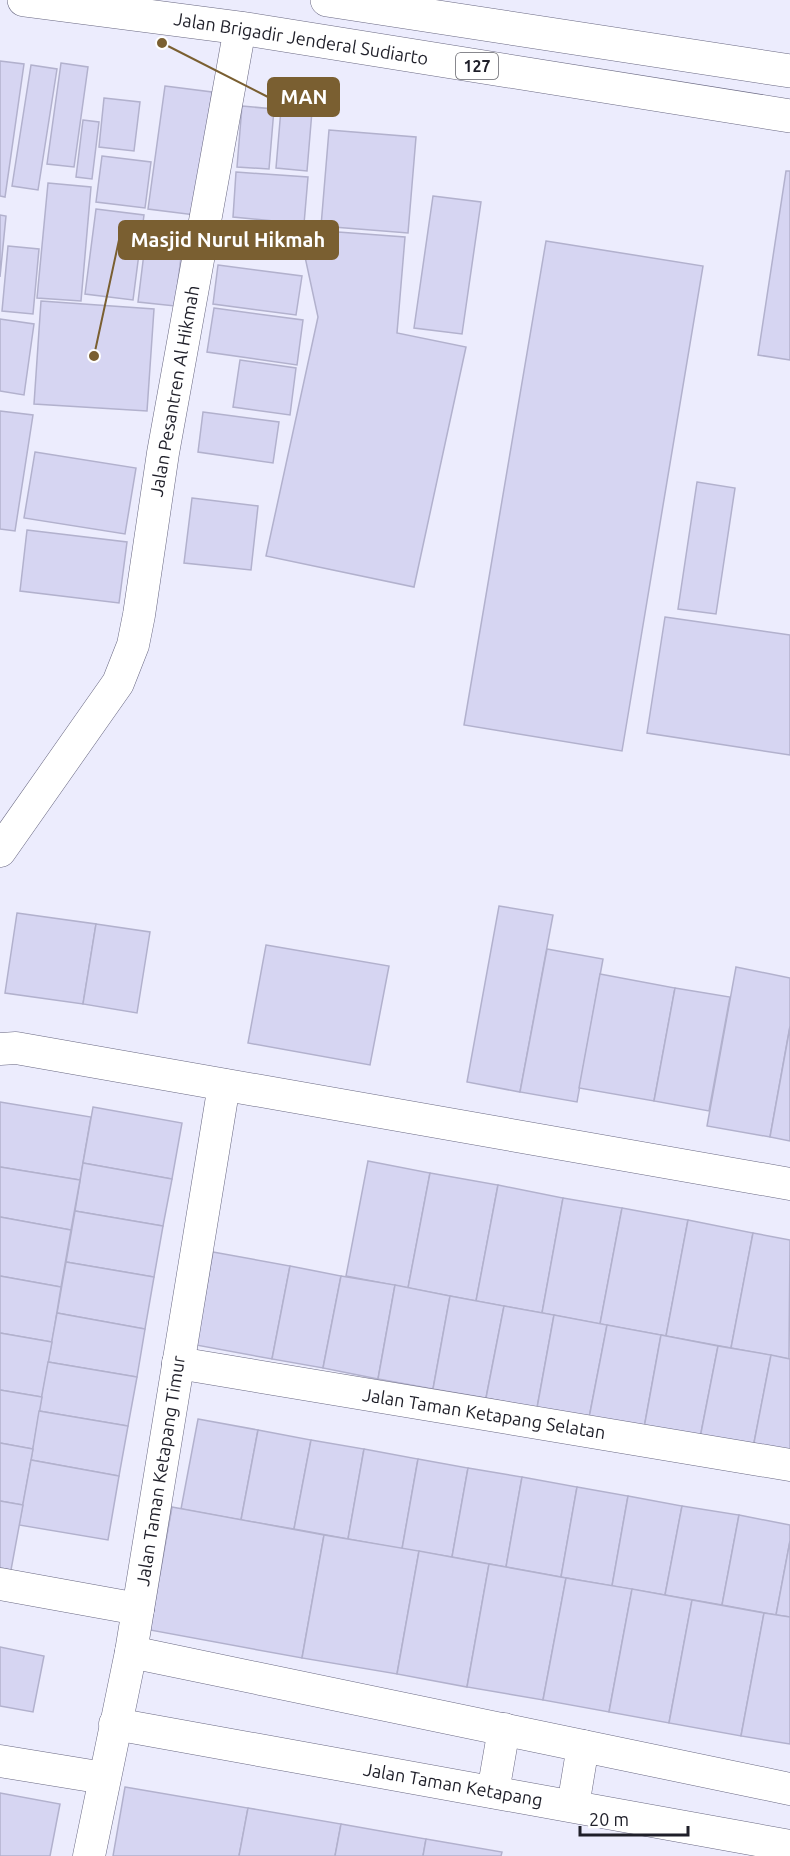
<svg xmlns="http://www.w3.org/2000/svg" width="790" height="1856" viewBox="0 0 790 1856" font-family="Ubuntu,sans-serif">
	<rect width="100%" height="100%" fill="#ececfd"/>
	<g fill="#d6d5f2" stroke="#b2b1cd" stroke-width="1.5">
		<polygon points="0,61 24,64 5,197 0,196"/>
		<polygon points="61,63 88,67 74,167 47,164"/>
		<polygon points="31,65 57,69 38,190 12,186"/>
		<polygon points="165,86 212,92 195,215 148,209"/>
		<polygon points="104,98 140,102 134,151 99,147"/>
		<polygon points="242,106 274,109 269,169 237,167"/>
		<polygon points="281,109 312,111 307,171 276,168"/>
		<polygon points="83,120 99,122 92,179 76,177"/>
		<polygon points="329,130 416,137 408,233 321,226"/>
		<polygon points="102,156 151,162 145,208 96,202"/>
		<polygon points="786,171 790,171 790,360 758,355"/>
		<polygon points="236,172 308,177 304,224 233,217"/>
		<polygon points="48,183 91,187 81,301 37,298"/>
		<polygon points="433,196 481,202 462,334 414,328"/>
		<polygon points="96,209 144,215 133,300 85,294"/>
		<polygon points="0,215 6,216 0,277"/>
		<polygon points="338,232 405,237 397,333 466,347 414,587 266,556 318,317 302,243"/>
		<polygon points="546,241 703,266 622,751 464,725"/>
		<polygon points="145,245 182,249 175,306 138,302"/>
		<polygon points="8,246 39,249 33,314 2,311"/>
		<polygon points="218,265 302,276 296,315 213,304"/>
		<polygon points="41,301 154,309 147,411 34,404"/>
		<polygon points="214,308 303,320 297,365 207,352"/>
		<polygon points="0,319 34,324 24,395 0,391"/>
		<polygon points="240,360 296,368 290,415 233,407"/>
		<polygon points="0,411 33,415 15,531 0,529"/>
		<polygon points="203,412 279,422 273,463 198,452"/>
		<polygon points="35,452 136,468 125,534 24,518"/>
		<polygon points="697,482 735,488 716,614 678,609"/>
		<polygon points="192,498 258,506 251,570 184,563"/>
		<polygon points="27,530 127,542 119,603 20,591"/>
		<polygon points="665,617 790,635 790,755 647,733"/>
		<polygon points="499,906 553,915 520,1092 467,1082"/>
		<polygon points="17,913 96,924 83,1004 5,993"/>
		<polygon points="96,924 150,932 137,1013 83,1004"/>
		<polygon points="266,945 389,966 370,1065 248,1043"/>
		<polygon points="547,949 603,959 577,1102 520,1092"/>
		<polygon points="736,967 790,978 790,1026 770,1137 707,1126"/>
		<polygon points="600,974 675,988 654,1101 579,1088"/>
		<polygon points="675,988 730,997 709,1111 654,1101"/>
		<polygon points="790,1027 790,1141 770,1137"/>
		<polygon points="0,1102 91,1117 80,1180 0,1167"/>
		<polygon points="93,1107 182,1123 172,1179 83,1163"/>
		<polygon points="368,1161 430,1173 408,1288 346,1276"/>
		<polygon points="83,1163 172,1179 163,1226 75,1211"/>
		<polygon points="0,1167 80,1180 71,1230 0,1217"/>
		<polygon points="430,1173 498,1185 476,1301 408,1288"/>
		<polygon points="498,1185 563,1198 542,1313 476,1301"/>
		<polygon points="563,1198 622,1208 600,1324 542,1313"/>
		<polygon points="622,1208 688,1220 666,1336 600,1324"/>
		<polygon points="75,1211 163,1226 154,1277 66,1262"/>
		<polygon points="0,1217 71,1230 61,1287 0,1276"/>
		<polygon points="688,1220 753,1233 731,1348 666,1336"/>
		<polygon points="753,1233 790,1240 789,1359 731,1348"/>
		<polygon points="213,1252 290,1266 272,1359 196,1345"/>
		<polygon points="66,1262 154,1277 145,1329 57,1313"/>
		<polygon points="290,1266 341,1276 323,1368 272,1359"/>
		<polygon points="0,1276 61,1287 52,1342 0,1333"/>
		<polygon points="341,1276 395,1285 378,1379 323,1368"/>
		<polygon points="395,1285 450,1296 433,1389 378,1379"/>
		<polygon points="450,1296 504,1306 486,1398 433,1389"/>
		<polygon points="504,1306 554,1315 537,1408 486,1398"/>
		<polygon points="57,1313 145,1329 137,1377 48,1362"/>
		<polygon points="554,1315 607,1325 589,1418 537,1408"/>
		<polygon points="607,1325 661,1335 644,1428 589,1418"/>
		<polygon points="0,1333 52,1342 42,1397 0,1390"/>
		<polygon points="661,1335 718,1346 700,1438 644,1428"/>
		<polygon points="718,1346 771,1355 753,1448 700,1438"/>
		<polygon points="771,1355 790,1359 790,1455 753,1448"/>
		<polygon points="48,1362 137,1377 128,1426 39,1411"/>
		<polygon points="0,1390 42,1397 33,1449 0,1443"/>
		<polygon points="39,1411 128,1426 119,1476 31,1460"/>
		<polygon points="198,1419 258,1430 241,1520 181,1509"/>
		<polygon points="258,1430 311,1440 294,1529 241,1520"/>
		<polygon points="311,1440 364,1449 348,1539 294,1529"/>
		<polygon points="0,1443 33,1449 23,1505 0,1501"/>
		<polygon points="364,1449 418,1459 402,1549 348,1539"/>
		<polygon points="418,1459 468,1468 452,1557 402,1549"/>
		<polygon points="31,1460 119,1476 108,1540 19,1525"/>
		<polygon points="468,1468 522,1477 506,1567 452,1557"/>
		<polygon points="522,1477 577,1487 561,1577 506,1567"/>
		<polygon points="577,1487 628,1496 612,1586 561,1577"/>
		<polygon points="628,1496 682,1506 665,1595 612,1586"/>
		<polygon points="0,1501 23,1505 11,1570 0,1568"/>
		<polygon points="682,1506 739,1515 722,1605 665,1595"/>
		<polygon points="172,1507 324,1535 302,1658 150,1630"/>
		<polygon points="739,1515 790,1525 790,1541 776,1615 722,1605"/>
		<polygon points="324,1535 419,1551 397,1674 302,1658"/>
		<polygon points="790,1541 790,1617 776,1615"/>
		<polygon points="419,1551 489,1564 467,1687 397,1674"/>
		<polygon points="489,1564 566,1578 543,1700 467,1687"/>
		<polygon points="566,1578 632,1589 609,1712 543,1700"/>
		<polygon points="632,1589 692,1600 669,1723 609,1712"/>
		<polygon points="692,1600 764,1613 741,1736 669,1723"/>
		<polygon points="764,1613 790,1617 790,1744 741,1736"/>
		<polygon points="0,1647 44,1656 33,1712 0,1706"/>
		<polygon points="125,1787 248,1808 239,1856 113,1856"/>
		<polygon points="0,1793 60,1804 50,1856 0,1856"/>
		<polygon points="248,1808 341,1824 335,1856 239,1856"/>
		<polygon points="341,1824 426,1839 423,1856 335,1856"/>
		<polygon points="426,1839 502,1852 501,1856 423,1856"/>
	</g>
	<g fill="none" stroke-linecap="round" stroke-linejoin="round">
		<defs>
			<g id="street">
				<polyline points="0,851 118,683 133,645 139,615 163,453 240,28"/>
				<polyline points="0,1049 16,1048 790,1184"/>
				<polyline points="178,1363 790,1465"/>
				<polyline points="0,1584 138,1609"/>
				<polyline points="131,1652 790,1789"/>
				<polyline points="115,1724 790,1846"/>
				<polyline points="0,1761 104,1778"/>
				<polyline points="493,1792 504,1729"/>
				<polyline points="573,1806 583,1746"/>
				<polyline points="89,1856 131,1652 224,1085"/>
			</g>
			<g id="primary">
				<polyline points="24,0 240,28 790,116"/>
				<polyline points="327,0 790,71"/>
			</g>
		</defs>
		<use href="#street" stroke="#696882" stroke-width="33"/>
		<use href="#primary" stroke="#696882" stroke-width="34"/>
		<use href="#street" stroke="#fff" stroke-width="32"/>
		<use href="#primary" stroke="#fff" stroke-width="33"/>
	</g>
	<g text-anchor="middle" stroke-width="4.5" stroke-linejoin="round" paint-order="stroke">
		<rect fill="#fff" stroke="#626269" stroke-width="1.5" x="456" y="53" width="42" height="26" rx="4.5"/>
		<g font-size="16" font-weight="bold" fill="#1f1f29">
			<text x="477" y="72">127</text>
		</g>
		<g font-size="18" fill="#1f1f29" stroke="#fff">
			<text transform="translate(301 39) rotate(9)" y="6">Jalan Brigadir Jenderal Sudiarto</text>
			<text transform="translate(175 391) rotate(-80)" y="6">Jalan Pesantren Al Hikmah</text>
			<text transform="translate(484 1414) rotate(9)" y="6">Jalan Taman Ketapang Selatan</text>
			<text transform="translate(161 1471) rotate(-81)" y="6">Jalan Taman Ketapang Timur</text>
			<text transform="translate(453 1785) rotate(10)" y="6">Jalan Taman Ketapang</text>
		</g>
	</g>
	<path fill="none" stroke="#7a5f31" stroke-width="2" d="M162 43L268 97M94 356L119 240"/>
	<g fill="#7a5f31" stroke="#fff" stroke-width="2">
		<circle cx="162" cy="43" r="6"/>
		<circle cx="94" cy="356" r="6"/>
	</g>
	<g fill="#7a5f31" stroke="#7a5f31" stroke-width="2">
		<rect x="268" y="78" width="71" height="38" rx="6"/>
		<rect x="119" y="221" width="219" height="38" rx="6"/>
	</g>
	<g font-size="20" text-anchor="middle" font-weight="bold" fill="#fff">
		<text x="304" y="104">MAN</text>
		<text x="228" y="247">Masjid Nurul Hikmah</text>
	</g>
	<path d="M580 1826v9h108v-9" fill="none" stroke="#1f1f29" stroke-width="3"/>
	<text x="589" y="1826" font-size="18" fill="#1f1f29" stroke="#ffffff" stroke-width="4.5" paint-order="stroke">20 m</text>
</svg>
